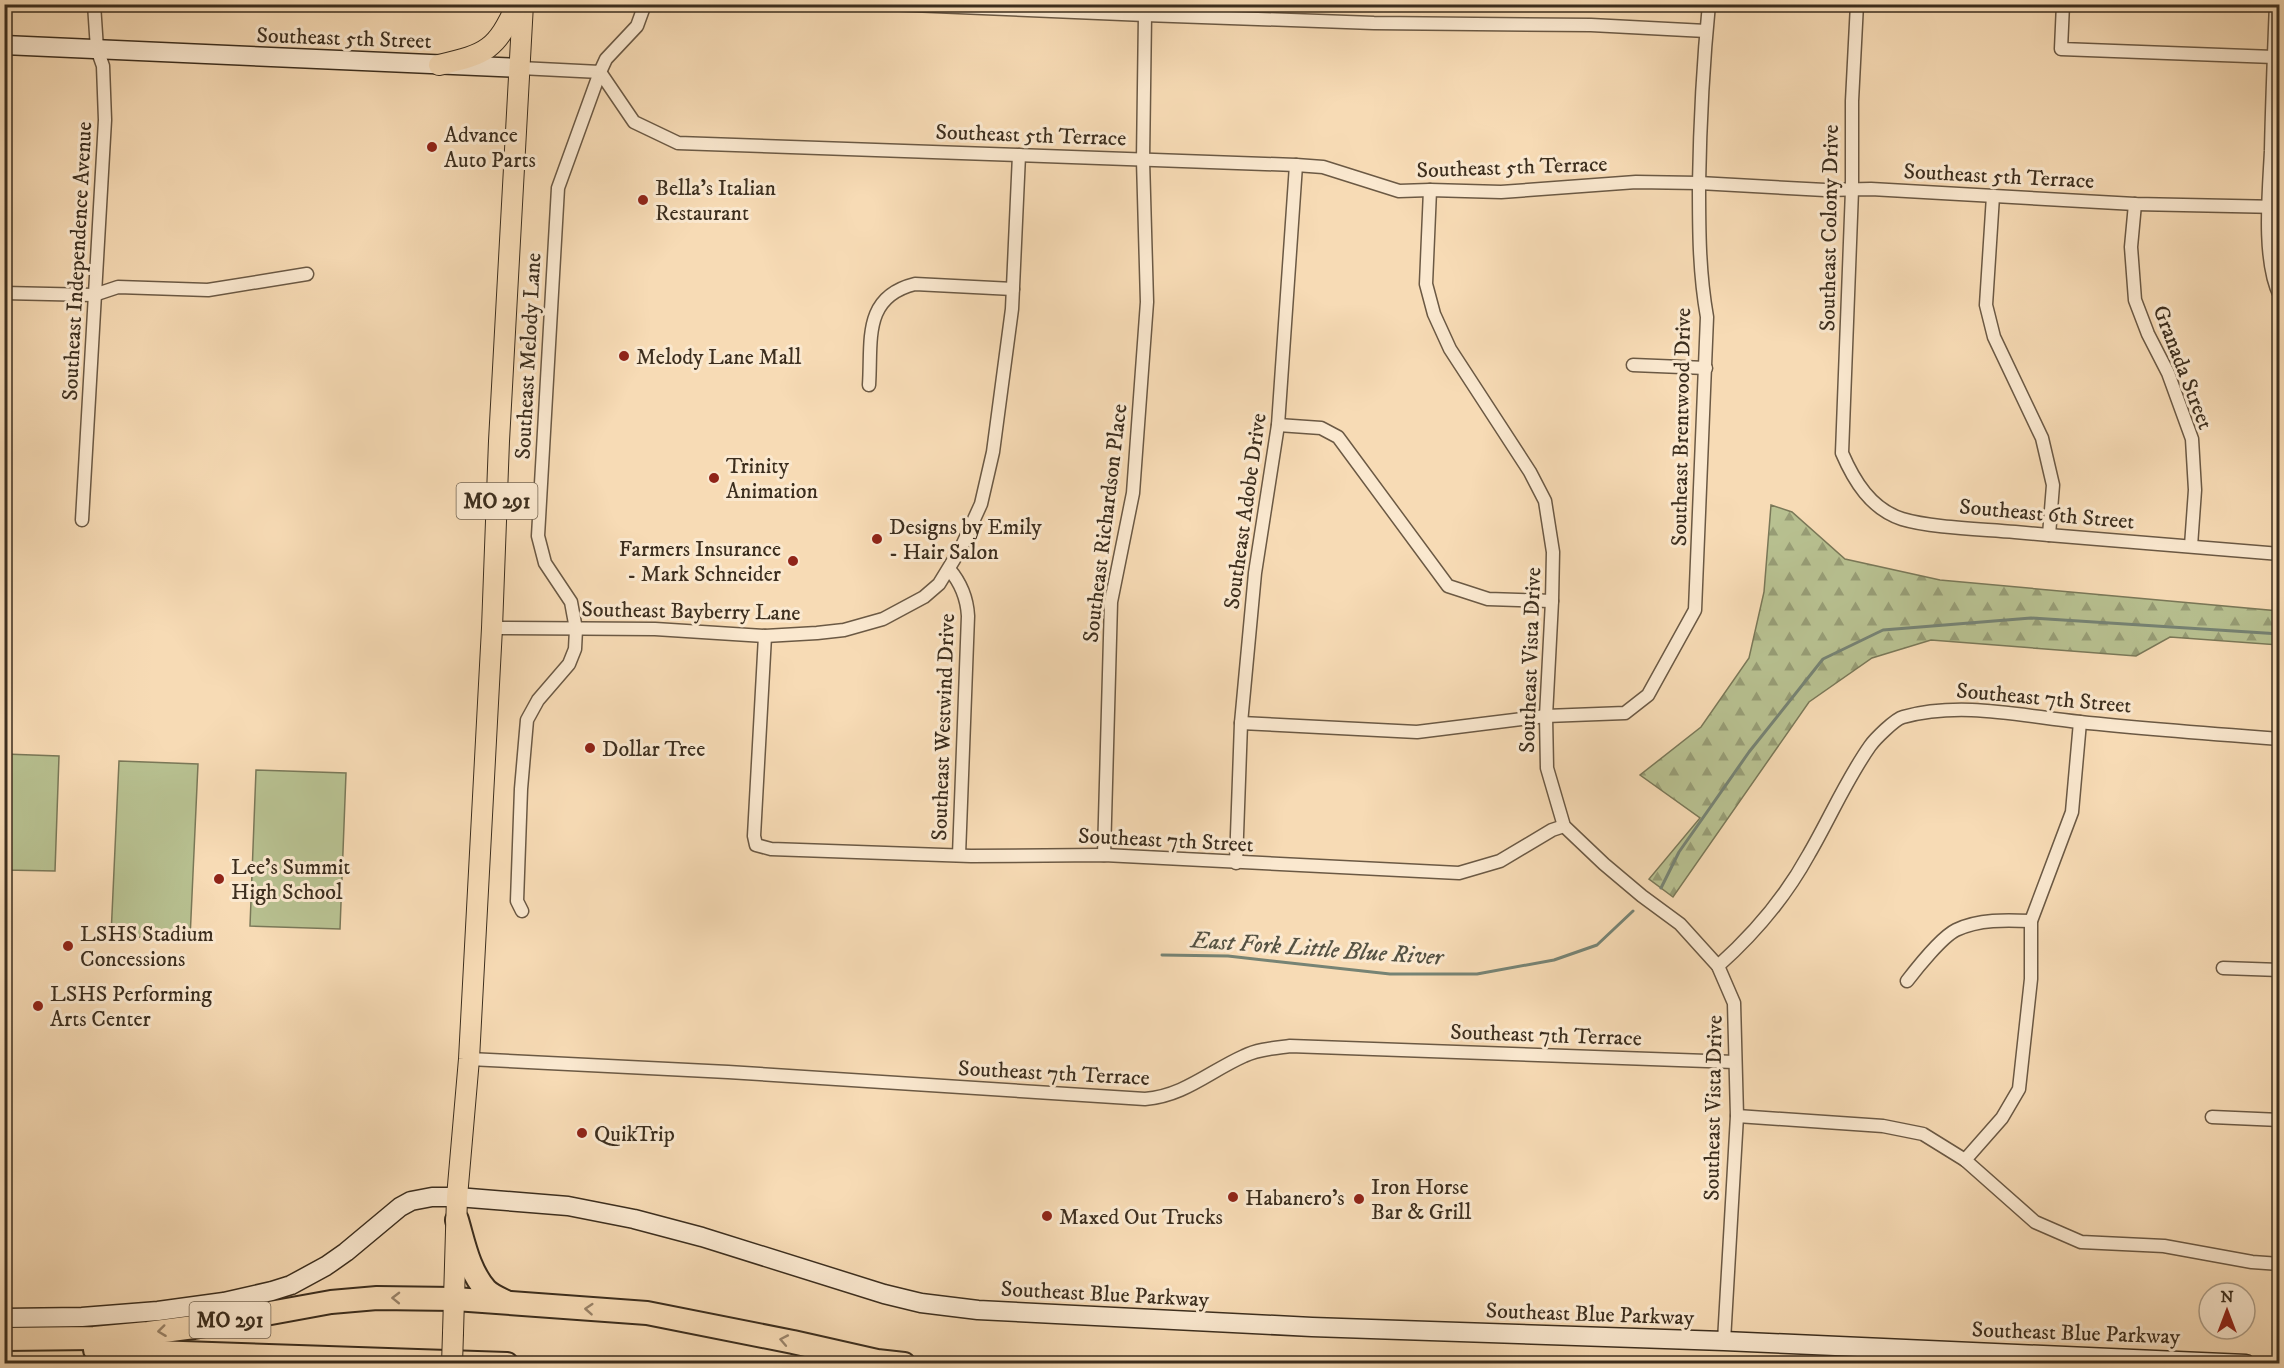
<svg xmlns="http://www.w3.org/2000/svg" width="2284" height="1368" viewBox="0 0 2284 1368" font-family="'IM FELL DW Pica',serif">
	<defs>
		<pattern id="forest-firs" width="22" height="20" patternUnits="userSpaceOnUse" patternTransform="scale(1.5)"><rect width="22" height="20" fill="#b8c191"/><path d="M5 1l3.5 6h-7zM16 11l3.5 6h-7z" fill="#979d76"/></pattern>
	</defs>
	<rect width="100%" height="100%" fill="#f7dbb5"/>
	<filter id="stains"><feTurbulence type="fractalNoise" baseFrequency=".00333" numOctaves="4"/><feColorMatrix values="0 0 0 0 .2 0 0 0 0 .09 0 0 0 0 .02 0 0 0 .5 -.17"/></filter>
	<radialGradient id="worn" r=".72"><stop offset=".6" stop-color="#630" stop-opacity="0"/><stop offset="1" stop-color="#630" stop-opacity=".3"/></radialGradient>
	<polygon fill="url(#forest-firs)" stroke="#7a7858" stroke-width="1.5" points="1771,505 1792,512 1845,559 1940,580 2279,611 2279,645 2170,637 2136,656 1931,640 1872,658 1809,702 1673,897 1649,879 1700,818 1640,775 1701,727 1749,658 1764,592"/>
	<g fill="#b8c191" stroke="#7a7858" stroke-width="1.5">
		<polygon points="5,754 59,756 55,871 5,870"/>
		<polygon points="119,761 198,764 190,939 111,936"/>
		<polygon points="256,770 346,773 340,929 250,926"/>
	</g>
	<g fill="none" stroke-linecap="round" stroke-linejoin="round">
		<g stroke="#768374" stroke-width="3">
			<polyline points="1661,888 1679,852 1749,752 1823,659 1883,630 2031,618 2280,634"/>
			<polyline points="1162,955 1228,956 1390,974 1477,974 1554,960 1597,945 1633,911"/>
		</g>
		<defs>
			<g id="street">
				<polyline points="887,4 1145,15 1374,23 1591,25 1706,31"/>
				<path d="M 1857,4 L 1852,101 L 1852,190 L 1842,453 C 1854,481 1871,509 1902,519 C 1932,528 1982,529 2015,532 C 2103,540 2191,546 2280,554"/>
				<polyline points="2063,4 2061,49 2274,57"/>
				<path d="M 2276,4 C 2274,53 2272,102 2271,151 C 2269,191 2262,260 2280,296"/>
				<polyline points="520,68 600,72"/>
				<polyline points="600,72 634,122 678,143 1296,165 1323,167 1399,191 1430,190 1501,192 1636,182 1699,183 1825,190 1871,189 2135,204 2280,207"/>
				<polyline points="1430,190 1426,284 1434,314 1450,349 1530,472 1545,501 1553,552 1552,601 1546,716 1547,768 1564,826 1604,864 1642,896 1680,924 1718,966 1734,1003 1737,1116 1724,1341"/>
				<polyline points="1993,196 1986,305 1994,337 2042,438 2053,485 2049,535"/>
				<polyline points="2135,204 2131,247 2135,300 2148,334 2168,373 2192,439 2195,490 2191,546"/>
				<polyline points="4,293 94,295 118,287 208,290 307,274"/>
				<polyline points="1633,365 1706,368"/>
				<path d="M 869,385 C 872,341 862,297 915,284 L 1013,289"/>
				<polyline points="1278,425 1321,428 1338,437 1448,586 1488,599 1552,601"/>
				<polyline points="82,520 105,120 103,66 97,49 94,4"/>
				<path d="M 949,569 C 961,583 967,597 968,616 L 959,855"/>
				<polyline points="492,628 655,629 765,636 817,633 844,630 883,619 924,597 939,584 961,548 981,504 993,452 1012,309 1019,155"/>
				<polyline points="765,636 754,836 756,845 771,849 971,856 1104,855 1459,873 1500,861 1552,830 1564,826"/>
				<path d="M 1241,723 L 1417,732 L 1546,716 L 1625,713 L 1648,695 L 1695,610 L 1707,317 C 1699,272 1699,229 1699,184 C 1700,124 1703,64 1709,4"/>
				<polyline points="1104,855 1111,602 1133,493 1147,302 1143,160 1145,15"/>
				<polyline points="1236,863 1241,723 1255,573 1278,425 1296,165"/>
				<polyline points="522,911 517,901 521,789 527,720 538,700 569,664 575,649 576,629 571,602 545,563 538,536 558,188 600,72 606,59 637,26 645,4"/>
				<path d="M 1718,966 C 1754,934 1786,896 1809,854 C 1830,818 1846,780 1870,746 C 1875,739 1895,719 1903,717 C 1962,701 2021,716 2080,722 C 2146,729 2213,734 2280,739"/>
				<polyline points="2223,968 2280,970"/>
				<path d="M 1907,981 C 1917,968 1942,937 1956,930 C 1979,919 2006,920 2031,921"/>
				<path d="M 469,1059 L 728,1072 L 1145,1099 C 1184,1096 1210,1071 1244,1056 C 1258,1049 1275,1048 1290,1046 L 1735,1062"/>
				<polyline points="1737,1116 1883,1126 1923,1134 1965,1160 2035,1222 2081,1242 2164,1246 2252,1262 2280,1264"/>
				<polyline points="2212,1117 2280,1120"/>
				<polyline points="1965,1160 2002,1118 2019,1089 2031,979 2031,921 2072,812 2080,722"/>
			</g>
			<g id="secondary">
				<polyline points="4,45 520,68"/>
				<polyline points="4,1318 82,1317 158,1311 224,1302 272,1291 291,1285 326,1266 346,1252 400,1207 411,1201 432,1197 457,1197 568,1206 634,1219 702,1237 884,1294 921,1303 978,1310 1312,1327 1724,1341 2246,1364"/>
			</g>
			<g id="primary">
				<path d="M 439,65 C 487,54 496,50 517,4"/>
				<polyline points="453,1333 457,1197 469,1059 492,628 499,441 523,4"/>
			</g>
			<g id="highway">
				<path d="M 457,1220 C 464,1244 469,1271 486,1290 C 491,1295 500,1299 506,1302"/>
				<polyline points="4,1339 94,1338 148,1333 194,1327 331,1302 377,1298 455,1299 647,1313 793,1342 877,1361 904,1364"/>
				<polyline points="95,1350 507,1364"/>
			</g>
		</defs>
		<use href="#street" stroke="#6b5944" stroke-width="15"/>
		<use href="#secondary" stroke="#3c2e1e" stroke-width="21"/>
		<use href="#primary" stroke="#3c2e1e" stroke-width="22"/>
		<use href="#highway" stroke="#3c2e1e" stroke-width="26"/>
		<use href="#street" stroke="#fae8cf" stroke-width="12"/>
		<use href="#secondary" stroke="#fae8cf" stroke-width="18"/>
		<use href="#primary" stroke="#f7dbb5" stroke-width="20"/>
		<use href="#highway" stroke="#f7dbb5" stroke-width="22"/>
		<defs>
			<polyline id="primary-bridge" points="452,1364 453,1333"/>
		</defs>
		<use href="#primary-bridge" stroke="#3c2e1e" stroke-width="22" stroke-linecap="butt"/>
		<use href="#primary-bridge" stroke="#f7dbb5" stroke-width="20"/>
	</g>
	<defs><path id="oneway-chevron" d="M-2-3.5L2.5 0L-2 3.5" fill="none" stroke-width="1.6" stroke-linecap="round" stroke-linejoin="round" transform="scale(1.5)"/></defs>
	<g stroke="#9a846a">
		<use href="#oneway-chevron" transform="translate(396 1298) rotate(-179)"/>
		<use href="#oneway-chevron" transform="translate(589 1309) rotate(-176)"/>
		<use href="#oneway-chevron" transform="translate(162 1331) rotate(173)"/>
		<use href="#oneway-chevron" transform="translate(784 1340) rotate(-169)"/>
	</g>
	<g fill="#8f2418" stroke="#fae8cf" stroke-width="2">
		<circle cx="432" cy="147" r="6"/>
		<circle cx="643" cy="200" r="6"/>
		<circle cx="624" cy="356" r="6"/>
		<circle cx="714" cy="478" r="6"/>
		<circle cx="877" cy="539" r="6"/>
		<circle cx="793" cy="561" r="6"/>
		<circle cx="590" cy="748" r="6"/>
		<circle cx="219" cy="879" r="6"/>
		<circle cx="68" cy="946" r="6"/>
		<circle cx="38" cy="1006" r="6"/>
		<circle cx="582" cy="1133" r="6"/>
		<circle cx="1233" cy="1197" r="6"/>
		<circle cx="1359" cy="1199" r="6"/>
		<circle cx="1047" cy="1216" r="6"/>
	</g>
	<g text-anchor="middle" stroke-width="6" stroke-linejoin="round" paint-order="stroke">
		<g fill="#fae8cf" stroke="#756653" stroke-width="1.5">
			<rect x="456.5" y="483" width="81" height="36" rx="4.5"/>
			<rect x="189.5" y="1302" width="81" height="36" rx="4.5"/>
		</g>
		<g font-size="21" font-weight="bold" fill="#3c2e1e">
			<text x="497" y="508">MO 291</text>
			<text x="230" y="1327">MO 291</text>
		</g>
		<g font-size="22" fill="#3c2e1e" stroke="#fae8cf">
			<text transform="translate(344 37) rotate(2)" y="8">Southeast 5th Street</text>
			<text transform="translate(1031 134) rotate(2)" y="8">Southeast 5th Terrace</text>
			<text transform="translate(1512 166) rotate(-2)" y="8">Southeast 5th Terrace</text>
			<text transform="translate(1999 175) rotate(3)" y="8">Southeast 5th Terrace</text>
			<text transform="translate(1828 228) rotate(-89)" y="8">Southeast Colony Drive</text>
			<text transform="translate(76 261) rotate(-87)" y="8">Southeast Independence Avenue</text>
			<text transform="translate(527 356) rotate(-87)" y="8">Southeast Melody Lane</text>
			<text transform="translate(2184 367) rotate(69)" y="8">Granada Street</text>
			<text transform="translate(1680 427) rotate(-89)" y="8">Southeast Brentwood Drive</text>
			<text transform="translate(1244 511) rotate(-82)" y="8">Southeast Adobe Drive</text>
			<text transform="translate(2047 513) rotate(5)" y="8">Southeast 6th Street</text>
			<text transform="translate(1104 523) rotate(-83)" y="8">Southeast Richardson Place</text>
			<text transform="translate(691 610) rotate(1)" y="8">Southeast Bayberry Lane</text>
			<text transform="translate(1529 660) rotate(-88)" y="8">Southeast Vista Drive</text>
			<text transform="translate(2044 697) rotate(5)" y="8">Southeast 7th Street</text>
			<text transform="translate(942 727) rotate(-88)" y="8">Southeast Westwind Drive</text>
			<text transform="translate(1166 839) rotate(3)" y="8">Southeast 7th Street</text>
			<text transform="translate(1546 1034) rotate(2)" y="8">Southeast 7th Terrace</text>
			<text transform="translate(1054 1072) rotate(3)" y="8">Southeast 7th Terrace</text>
			<text transform="translate(1712 1108) rotate(-89)" y="8">Southeast Vista Drive</text>
			<text transform="translate(1105 1293) rotate(3)" y="8">Southeast Blue Parkway</text>
			<text transform="translate(1590 1313) rotate(2)" y="8">Southeast Blue Parkway</text>
			<text transform="translate(2076 1332) rotate(2)" y="8">Southeast Blue Parkway</text>
		</g>
		<g font-size="22" fill="#3c2e1e" stroke="#fae8cf" text-anchor="start">
			<text x="444" y="142">Advance<tspan x="444" dy="25">Auto Parts</tspan></text>
			<text x="655" y="195">Bella's Italian<tspan x="655" dy="25">Restaurant</tspan></text>
			<text x="636" y="364">Melody Lane Mall</text>
			<text x="726" y="473">Trinity<tspan x="726" dy="25">Animation</tspan></text>
			<text x="889" y="534">Designs by Emily<tspan x="889" dy="25">- Hair Salon</tspan></text>
			<text x="781" y="556" text-anchor="end">Farmers Insurance<tspan x="781" dy="25">- Mark Schneider</tspan></text>
			<text x="602" y="756">Dollar Tree</text>
			<text x="231" y="874">Lee's Summit<tspan x="231" dy="25">High School</tspan></text>
			<text x="80" y="941">LSHS Stadium<tspan x="80" dy="25">Concessions</tspan></text>
			<text x="50" y="1001">LSHS Performing<tspan x="50" dy="25">Arts Center</tspan></text>
			<text x="594" y="1141">QuikTrip</text>
			<text x="1371" y="1194">Iron Horse<tspan x="1371" dy="25">Bar &amp; Grill</tspan></text>
			<text x="1245" y="1205">Habanero's</text>
			<text x="1059" y="1224">Maxed Out Trucks</text>
		</g>
		<g font-size="24" font-style="italic" fill="#545142" stroke="#fae8cf">
			<text transform="translate(1317 948) rotate(4)" y="8">East Fork Little Blue River</text>
		</g>
	</g>
	<rect width="2284" height="1368" fill="none" stroke="#f7dbb5" stroke-width="24"/>
	<rect x="6" y="6" width="2272" height="1356" fill="none" stroke="#3c2e1e" stroke-width="3"/>
	<rect x="12" y="12" width="2260" height="1344" fill="none" stroke="#3c2e1e" stroke-width="1.5"/>
	<g transform="translate(2227 1311)"><circle r="28" fill="#fae8cf" stroke="#ae9e88" stroke-width="1.5"/>
	<path d="M0-4.5L10 22L0 15L-10 22Z" fill="#8f2418"/>
	<text y="-9" font-size="16" font-weight="bold" text-anchor="middle" fill="#3c2e1e">N</text>
	</g>
	<rect width="100%" height="100%" filter="url(#stains)"/>
	<rect width="100%" height="100%" fill="url(#worn)"/>
</svg>
